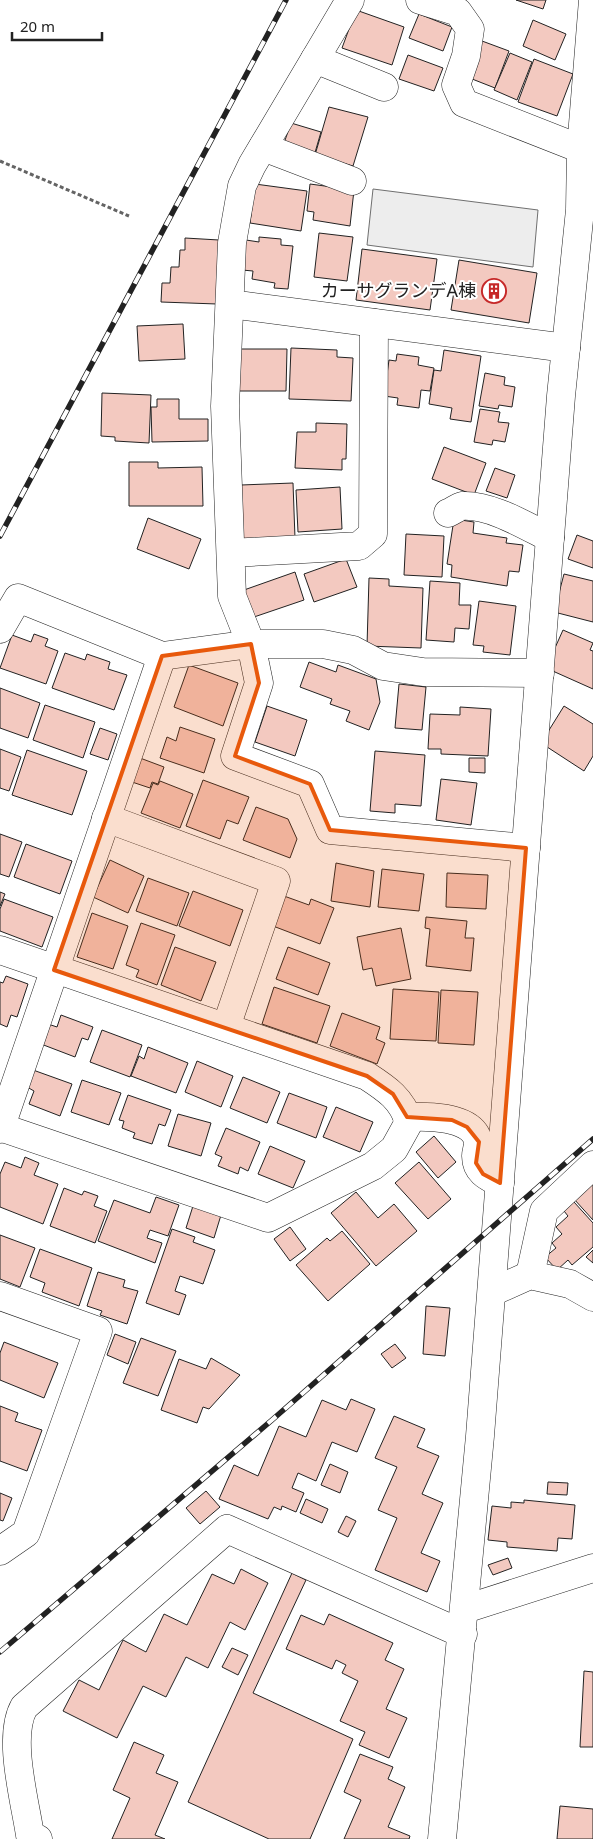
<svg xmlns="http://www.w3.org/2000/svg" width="593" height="1839" viewBox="0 0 593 1839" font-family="'Noto Sans','Noto Sans JP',sans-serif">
	<rect width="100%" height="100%" fill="#fff"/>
	<polygon fill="#ededed" stroke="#6f6f6f" points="373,189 538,210 533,267 367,245"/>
	<g fill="#f3c9c0" stroke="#222">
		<polygon points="516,0 546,0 543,9"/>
		<polygon points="356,10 404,27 392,65 342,48"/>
		<polygon points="419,14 452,27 443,51 409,38"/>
		<polygon points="533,20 566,34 555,60 523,46"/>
		<polygon points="482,41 509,51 495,88 467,77"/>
		<polygon points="510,53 532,62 517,100 494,90"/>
		<polygon points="408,55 443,68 434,91 399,79"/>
		<polygon points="534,59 573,74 557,116 518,102"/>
		<polygon points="329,107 368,117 353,166 315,155"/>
		<polygon points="291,123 321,132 314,156 283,146"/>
		<polygon points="255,184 307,191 301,231 250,223"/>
		<polygon points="310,184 354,190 350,226 313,220 314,212 307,211"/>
		<polygon points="319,233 353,237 347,281 314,277"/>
		<polygon points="259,237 281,239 281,245 293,246 288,289 274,288 275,283 252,279 253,271 242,270 246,240 259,242"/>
		<polygon points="185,238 219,240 217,304 161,302 162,283 170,283 171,267 179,267 180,250 185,250"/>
		<polygon points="362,249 437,259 430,310 356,300"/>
		<polygon points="459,260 537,273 529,323 451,310"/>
		<polygon points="183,324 185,359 139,361 137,326"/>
		<polygon points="291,348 337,350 337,357 353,358 351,401 289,399"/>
		<polygon points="240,349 287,349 286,391 239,391"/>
		<polygon points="444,350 481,356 471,422 450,419 452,408 429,404 434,370 441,371"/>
		<polygon points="397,354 419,357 418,365 434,368 430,391 421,390 419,408 397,405 398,398 384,396 389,360 396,361"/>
		<polygon points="485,373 505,377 504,385 515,387 512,407 499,405 498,409 479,406"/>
		<polygon points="102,393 151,395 149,443 115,441 115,437 101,436"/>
		<polygon points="157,399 179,399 179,419 208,419 208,441 152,442 151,407 157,407"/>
		<polygon points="480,409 500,412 498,422 509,423 505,442 493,440 492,445 474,442"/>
		<polygon points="316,423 347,424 346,459 342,459 342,470 295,468 297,432 316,432"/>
		<polygon points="444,447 486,463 474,495 432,479"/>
		<polygon points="129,462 158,462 158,468 202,467 203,506 129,506"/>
		<polygon points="495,468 515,475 507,498 486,491"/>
		<polygon points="293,483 295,538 243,540 241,485"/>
		<polygon points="340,487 342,529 298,532 296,490"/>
		<polygon points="148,518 201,539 189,569 137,549"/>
		<polygon points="454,519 474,522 473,533 507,538 506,543 523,545 519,572 509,571 507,586 451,577 452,565 447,564"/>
		<polygon points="406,534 444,536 442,577 404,575"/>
		<polygon points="577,535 593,541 593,568 568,559"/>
		<polygon points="346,559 357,587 314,602 304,574"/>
		<polygon points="295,572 304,600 254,617 244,590"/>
		<polygon points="564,574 593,581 593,622 554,612"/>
		<polygon points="369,578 389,579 389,586 423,588 421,648 367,646"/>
		<polygon points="430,581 460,583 459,605 471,605 469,629 455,628 454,642 426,640"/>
		<polygon points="479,601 516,606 510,655 483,652 484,646 473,645"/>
		<polygon points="563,630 593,643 590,650 593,651 593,689 546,668"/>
		<polygon points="34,634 48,639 45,646 58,651 46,684 0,668 12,635 31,642"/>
		<polygon points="65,653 85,660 87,654 110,662 108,669 127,675 114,710 52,688"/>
		<polygon points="309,662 336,672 338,665 376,679 380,702 369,730 346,721 350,711 330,704 332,699 300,687"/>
		<polygon points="189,665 238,683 223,726 174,707"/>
		<polygon points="399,684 426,687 422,730 395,728"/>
		<polygon points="0,688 40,703 28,738 0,728"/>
		<polygon points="45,705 95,722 83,758 33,740"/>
		<polygon points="267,706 307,720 295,756 255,742"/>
		<polygon points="564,706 593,724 593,756 584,771 541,743"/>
		<polygon points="460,707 491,709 488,756 441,754 441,749 428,749 430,714 460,715"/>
		<polygon points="180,727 215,739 204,773 160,758 167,737 176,741"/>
		<polygon points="100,728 117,734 108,760 90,754"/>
		<polygon points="0,749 21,757 9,791 0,788"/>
		<polygon points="27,750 87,771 72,815 12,795"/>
		<polygon points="375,751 425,755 421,806 395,804 395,813 370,811"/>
		<polygon points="140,758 164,767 158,784 152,782 150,788 132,782"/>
		<polygon points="469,758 485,758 485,773 469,772"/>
		<polygon points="441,779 477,783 471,825 436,820"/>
		<polygon points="203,780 249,797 238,824 227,820 220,839 186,826"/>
		<polygon points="160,781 193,794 180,828 141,813 153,783 158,785"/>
		<polygon points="256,807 288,819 297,839 290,858 243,840"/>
		<polygon points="0,834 22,842 9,877 0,874"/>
		<polygon points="26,844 72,861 60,894 14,877"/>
		<polygon points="110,860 144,876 128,913 93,897"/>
		<polygon points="336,863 374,871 370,907 331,901"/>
		<polygon points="382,869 424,874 419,911 378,907"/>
		<polygon points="447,873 488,875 486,909 446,907"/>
		<polygon points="148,878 189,893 177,926 136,911"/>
		<polygon points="193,891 243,910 230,946 179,926"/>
		<polygon points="0,892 5,894 0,906"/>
		<polygon points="284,896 309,905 311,899 334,908 320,944 273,926"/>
		<polygon points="4,899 53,917 42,947 0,931 0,909"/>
		<polygon points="92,913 128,926 113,969 77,957"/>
		<polygon points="426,917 467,921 465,938 474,938 471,971 426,966 430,929 425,928"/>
		<polygon points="141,923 175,935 157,985 136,977 139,970 126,965"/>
		<polygon points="401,928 411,979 376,986 372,968 363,970 357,937"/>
		<polygon points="175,947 216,962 201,1001 161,985"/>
		<polygon points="288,947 330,963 318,995 276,979"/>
		<polygon points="6,976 28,984 17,1017 11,1015 7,1027 0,1024 0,982 3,983"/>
		<polygon points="274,987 330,1006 317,1043 262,1024"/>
		<polygon points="393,989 439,992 436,1041 390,1039"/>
		<polygon points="441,990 478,992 474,1045 438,1043"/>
		<polygon points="342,1013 380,1027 376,1039 385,1043 377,1064 330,1046"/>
		<polygon points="61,1015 93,1027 88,1040 82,1038 75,1057 41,1044 48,1024 57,1027"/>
		<polygon points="102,1030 142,1045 130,1077 90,1062"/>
		<polygon points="148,1047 188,1063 176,1093 131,1076 139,1056 144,1059"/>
		<polygon points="197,1061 233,1076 221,1107 185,1092"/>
		<polygon points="33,1070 72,1084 60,1116 29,1104 34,1091 27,1087"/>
		<polygon points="243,1077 280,1092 267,1123 230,1108"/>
		<polygon points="82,1080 121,1093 109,1125 71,1112"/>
		<polygon points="289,1093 327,1107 316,1138 277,1123"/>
		<polygon points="128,1095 171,1110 165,1126 159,1124 152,1144 133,1138 135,1133 122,1128 124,1121 119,1120"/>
		<polygon points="336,1107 373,1122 360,1152 323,1137"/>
		<polygon points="178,1114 211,1123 201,1156 168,1146"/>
		<polygon points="226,1128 260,1142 248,1171 240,1167 238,1174 218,1166 222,1157 215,1154"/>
		<polygon points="434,1136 456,1162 438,1178 416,1152"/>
		<polygon points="270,1146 305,1161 293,1188 258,1174"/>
		<polygon points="25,1157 39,1163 34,1175 58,1184 43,1224 0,1207 0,1174 5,1162 21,1168"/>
		<polygon points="419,1162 451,1199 428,1219 395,1183"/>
		<polygon points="593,1181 593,1220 574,1199"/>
		<polygon points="64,1188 82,1195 84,1191 98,1196 94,1206 107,1211 95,1243 50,1226"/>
		<polygon points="356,1192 378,1218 394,1204 417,1231 376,1266 331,1213"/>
		<polygon points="156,1197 179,1205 168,1236 150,1230 147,1238 162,1243 155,1263 98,1241 114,1200 150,1213"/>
		<polygon points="574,1202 593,1223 593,1247 572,1265 568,1260 557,1270 545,1257 556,1248 552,1243 562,1234 556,1227 568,1216 564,1211"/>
		<polygon points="193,1206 221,1215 214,1238 186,1228"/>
		<polygon points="290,1227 306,1249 290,1261 274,1239"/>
		<polygon points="172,1229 195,1237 193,1242 215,1250 203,1284 180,1276 175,1291 186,1295 179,1315 146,1303"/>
		<polygon points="342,1231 370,1264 328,1301 296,1265 327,1238 330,1241"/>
		<polygon points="0,1235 35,1248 20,1287 0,1279"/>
		<polygon points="40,1249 92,1268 79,1306 42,1292 45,1283 30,1277"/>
		<polygon points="593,1250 593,1263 586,1257"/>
		<polygon points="98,1272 125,1280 123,1287 138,1291 127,1324 100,1315 102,1311 87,1306"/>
		<polygon points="426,1306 450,1308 445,1356 423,1354"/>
		<polygon points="115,1334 136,1342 128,1364 107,1355"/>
		<polygon points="141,1338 176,1351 158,1396 123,1383"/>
		<polygon points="4,1342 58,1363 44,1398 0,1380 0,1353"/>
		<polygon points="395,1344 406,1358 392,1368 381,1354"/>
		<polygon points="211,1358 240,1375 209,1409 203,1407 197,1423 161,1410 179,1359 206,1369"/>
		<polygon points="351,1399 375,1409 357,1452 332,1442 316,1481 298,1473 292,1488 304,1493 296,1512 282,1506 281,1510 274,1507 268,1519 219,1499 234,1465 258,1476 279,1426 306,1437 322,1400 346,1410"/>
		<polygon points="0,1406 18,1413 15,1421 42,1430 27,1471 0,1461"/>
		<polygon points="394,1416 425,1429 417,1447 439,1456 422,1494 443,1503 421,1553 440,1561 427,1592 375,1570 397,1518 378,1510 397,1467 375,1458"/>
		<polygon points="330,1464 348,1472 340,1493 321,1485"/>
		<polygon points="548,1482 568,1483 567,1495 547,1494"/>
		<polygon points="206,1491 220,1507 200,1524 186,1508"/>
		<polygon points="0,1493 12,1498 3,1521 0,1520"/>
		<polygon points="306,1499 328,1509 322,1523 300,1513"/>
		<polygon points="524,1500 575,1505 572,1539 558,1538 557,1551 507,1547 507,1542 488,1540 492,1506 511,1508 511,1502 524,1503"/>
		<polygon points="346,1516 356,1521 348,1537 338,1532"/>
		<polygon points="508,1558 512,1568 493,1575 488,1565"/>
		<polygon points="241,1569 268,1583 245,1630 230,1622 208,1668 186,1657 166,1697 143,1686 117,1738 63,1711 79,1680 99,1690 123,1640 146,1652 164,1614 187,1625 212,1574 234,1584"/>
		<polygon points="292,1573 306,1580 253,1693 353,1739 310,1839 269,1839 188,1802"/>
		<polygon points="329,1614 393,1643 385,1660 404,1669 386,1709 407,1718 389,1758 359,1745 365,1732 340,1721 358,1681 342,1673 346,1665 336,1660 332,1669 286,1649 301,1615 324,1625"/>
		<polygon points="232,1648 248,1655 238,1675 222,1667"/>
		<polygon points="584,1671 593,1672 593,1747 580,1747"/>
		<polygon points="134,1742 164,1755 156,1773 178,1782 155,1835 165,1839 112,1839 130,1798 113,1790"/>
		<polygon points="360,1754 393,1767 388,1779 405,1787 388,1827 410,1836 409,1839 344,1839 361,1800 344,1792"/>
		<polygon points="560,1806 593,1809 593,1839 557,1839"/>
	</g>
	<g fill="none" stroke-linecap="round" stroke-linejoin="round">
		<defs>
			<g id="street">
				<polyline points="350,0 252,165 242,186 232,243 225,406 232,596 251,644 259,683 235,756 310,784 330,830 526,848"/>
				<polyline points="420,0 458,12 470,29 466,56 456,85 464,103 581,149"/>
				<polyline points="315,59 384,87"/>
				<polyline points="263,147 352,181"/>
				<polyline points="230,304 566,348"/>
				<path d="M 448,513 C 453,511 458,507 462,506 C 490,504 526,526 550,538"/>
				<polyline points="231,553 359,546 373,534 374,323"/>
				<polyline points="0,629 18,598 162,656 251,644 323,644 353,650 383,666 423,672 540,673"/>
				<polyline points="106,818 276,881 226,1027"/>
				<path d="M 0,950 L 367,1076 C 387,1089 402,1099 409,1122 L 394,1149 L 373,1166 L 268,1218 L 0,1127"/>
				<path d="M 407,1117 C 427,1116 471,1116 478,1140 C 479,1145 476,1151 476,1156 C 476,1172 488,1177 500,1183"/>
				<polyline points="0,1129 162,656"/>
				<polyline points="530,1275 544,1211 593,1165"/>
				<polyline points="492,1292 530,1275 570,1284 593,1297"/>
				<polyline points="0,1296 98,1331 26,1533 0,1551"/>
				<polyline points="465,1609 593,1568"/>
				<path d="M 38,1839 L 30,1835 C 25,1801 7,1737 24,1707 L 227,1529 L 463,1634"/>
				<polyline points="442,1839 480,1436 561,396 580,210 581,149 593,0"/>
			</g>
		</defs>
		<use href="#street" stroke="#222" stroke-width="29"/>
		<polyline stroke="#646464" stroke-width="3" stroke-dasharray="4 2.5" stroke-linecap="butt" points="0,161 129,216"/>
		<use href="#street" stroke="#fff" stroke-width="28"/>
		<defs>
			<g id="rail">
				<polyline points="0,536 286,0"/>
				<polyline points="0,1652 272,1420 593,1139"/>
			</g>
		</defs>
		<use href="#rail" stroke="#222" stroke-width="5.5"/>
		<use href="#rail" stroke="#fff" stroke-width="4" stroke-dasharray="11" stroke-linecap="butt"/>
	</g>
	<path fill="#e8590c" fill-opacity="0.2" stroke="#e8590c" stroke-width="4" stroke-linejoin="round" d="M 251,644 L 259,683 L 235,756 L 310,784 L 330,830 L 526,848 L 500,1183 L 483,1174 L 476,1163 L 479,1142 L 467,1127 L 452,1120 L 407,1117 L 393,1094 L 367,1076 L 54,970 L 162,656 Z"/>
	<defs>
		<symbol id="building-ring" viewBox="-11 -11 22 22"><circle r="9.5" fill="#fff" stroke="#c62828" stroke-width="1.5"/><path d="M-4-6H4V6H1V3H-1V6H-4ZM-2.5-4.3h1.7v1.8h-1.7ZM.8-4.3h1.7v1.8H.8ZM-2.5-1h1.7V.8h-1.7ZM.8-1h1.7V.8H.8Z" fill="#c62828"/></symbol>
	</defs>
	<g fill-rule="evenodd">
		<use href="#building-ring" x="480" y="277" width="28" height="28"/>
	</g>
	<g text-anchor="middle" stroke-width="4" stroke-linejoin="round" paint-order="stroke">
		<g font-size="18" fill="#222" stroke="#fff" text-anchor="end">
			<text x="476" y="297">カーサグランデA棟</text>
		</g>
	</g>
	<path d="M12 32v8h90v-8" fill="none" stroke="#222222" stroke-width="2.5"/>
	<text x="20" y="32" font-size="15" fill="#222222" stroke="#ffffff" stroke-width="4" paint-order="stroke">20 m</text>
</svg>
